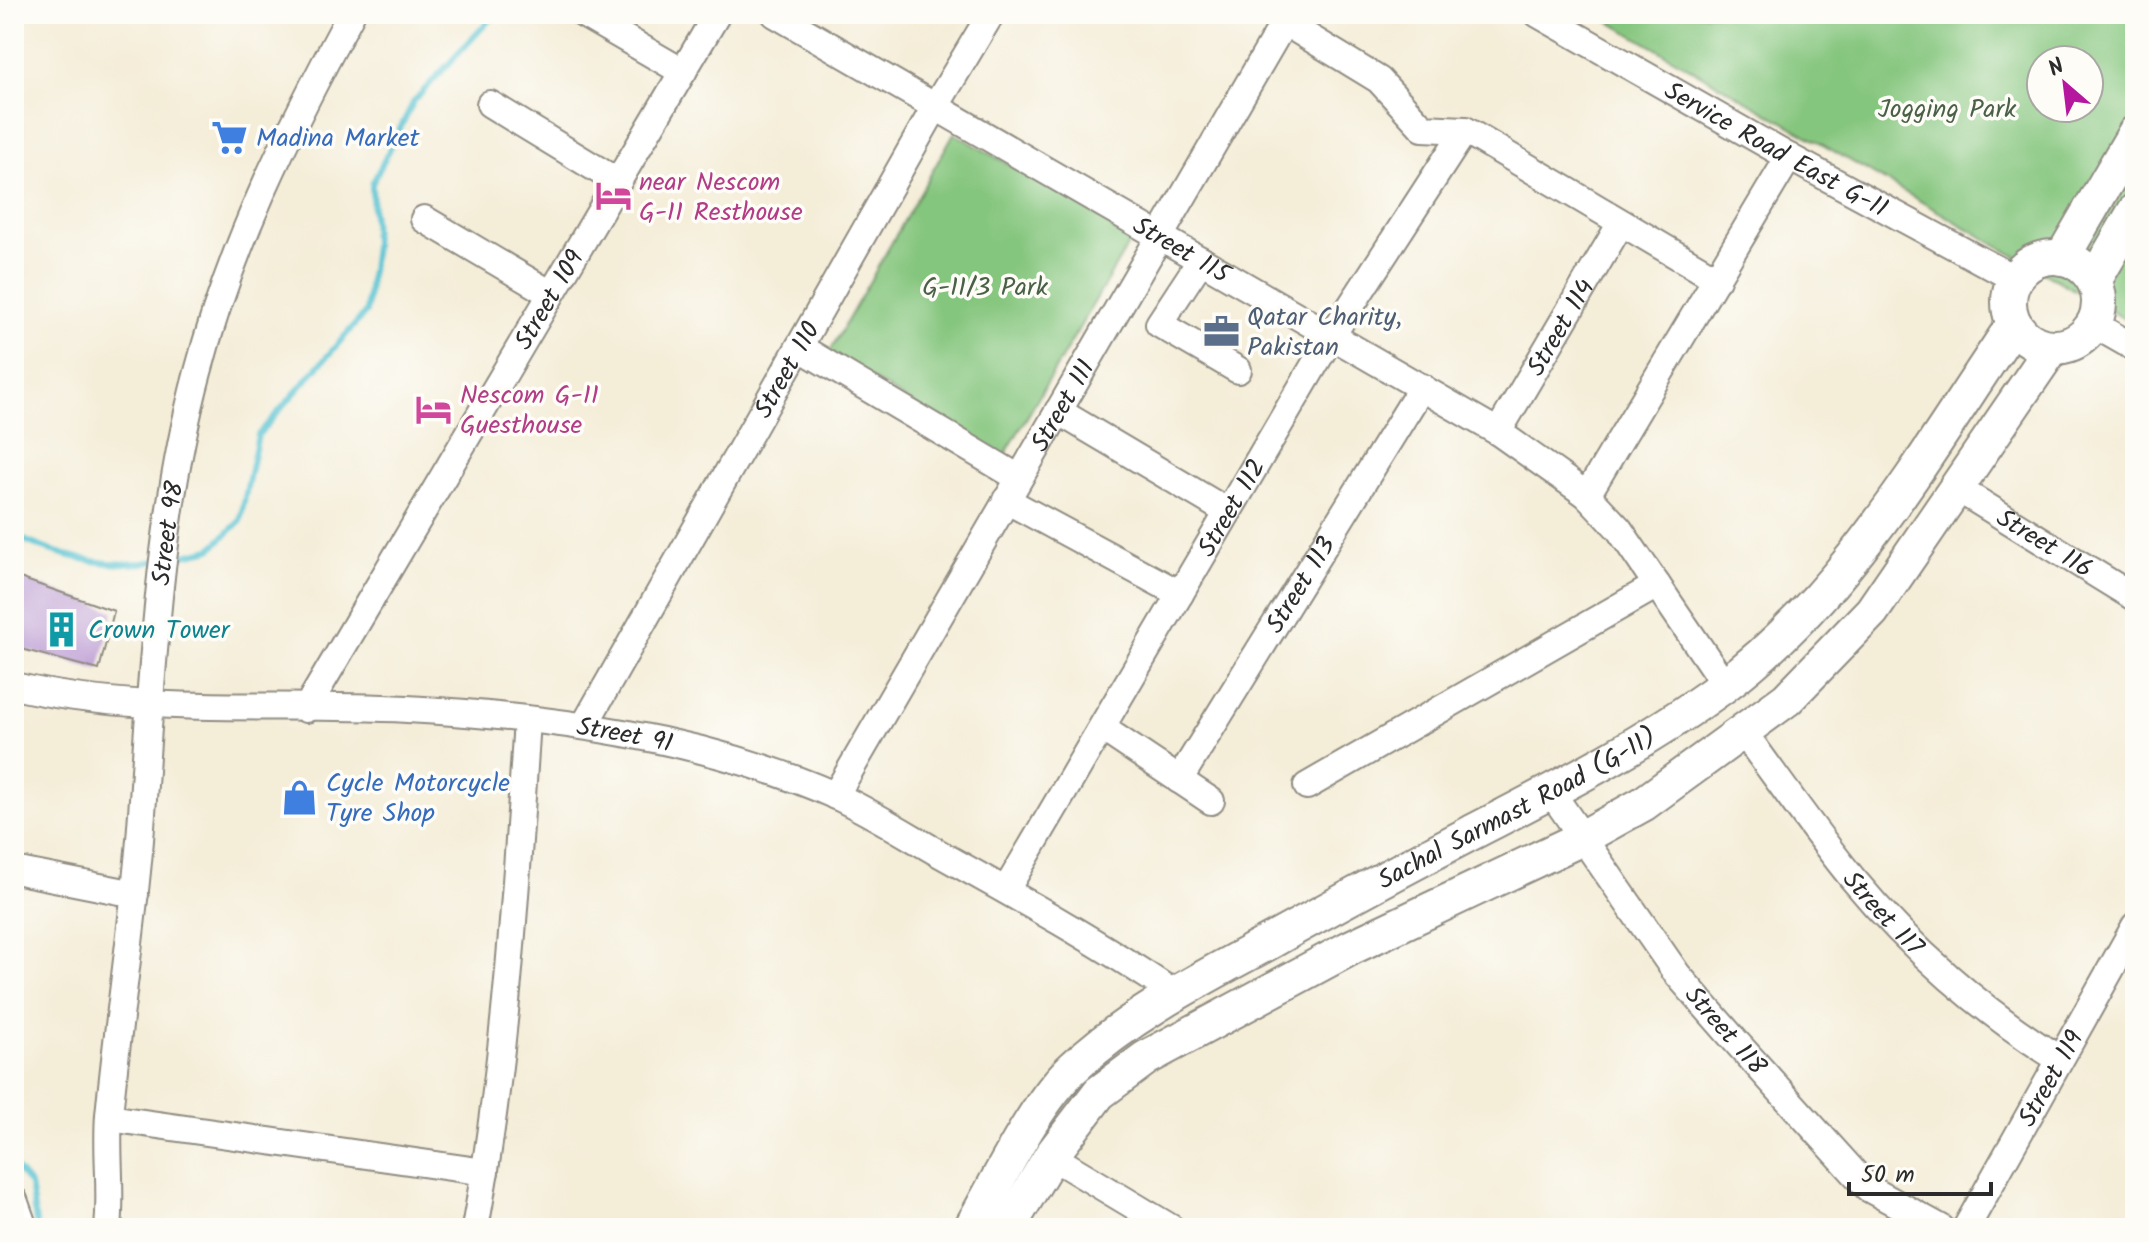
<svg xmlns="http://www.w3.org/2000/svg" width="2149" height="1242" viewBox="0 0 2149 1242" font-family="Kalam,sans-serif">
	<rect width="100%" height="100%" fill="#fdfcf7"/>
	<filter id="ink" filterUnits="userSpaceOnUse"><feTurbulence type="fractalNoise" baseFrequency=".0125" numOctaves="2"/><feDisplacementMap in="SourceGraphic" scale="16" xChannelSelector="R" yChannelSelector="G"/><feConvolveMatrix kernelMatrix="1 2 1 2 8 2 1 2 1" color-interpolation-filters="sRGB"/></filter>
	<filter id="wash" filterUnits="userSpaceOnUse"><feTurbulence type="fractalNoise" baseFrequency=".006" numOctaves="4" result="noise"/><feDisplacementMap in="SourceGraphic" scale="32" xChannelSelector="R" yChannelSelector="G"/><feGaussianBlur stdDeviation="1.8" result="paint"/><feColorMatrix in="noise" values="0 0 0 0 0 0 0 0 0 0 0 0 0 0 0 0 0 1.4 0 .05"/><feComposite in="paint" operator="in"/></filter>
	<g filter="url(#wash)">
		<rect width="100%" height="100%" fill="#f4edd8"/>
		<g fill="#85c67e" stroke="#587854" stroke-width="2" fill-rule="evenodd">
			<path d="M 1596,14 L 2135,14 L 2135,325 ZM 2041,60 L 2089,60 L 2089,108 L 2041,108 Z"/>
			<polygon points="954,133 1133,236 1003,458 829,353"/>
		</g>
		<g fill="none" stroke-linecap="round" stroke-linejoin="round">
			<g stroke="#57c2d2" stroke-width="6">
				<path d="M 14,535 C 55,556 111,570 157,561"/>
				<polyline points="172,558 211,549 240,521 258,435 366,312 374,246 372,184 414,101 495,14"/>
				<polyline points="14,1166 30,1185 37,1228"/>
			</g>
		</g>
		<g id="blocks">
			<polygon fill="#b895d2" points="14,576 114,611 99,670 14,647"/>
		</g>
	</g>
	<g filter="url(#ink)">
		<use href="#blocks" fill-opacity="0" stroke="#908c82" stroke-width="2"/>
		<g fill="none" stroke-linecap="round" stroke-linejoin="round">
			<defs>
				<g id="minor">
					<polyline points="583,14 683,72"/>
					<path id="s1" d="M 775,14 L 1498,432 L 1587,495 L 1619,529 L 1725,685"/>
					<path id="s2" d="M 1538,14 L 1789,157 L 2015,279"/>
					<polyline points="1284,22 1379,80 1423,128 1465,130 1717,279"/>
					<polyline points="490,104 618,182"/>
					<polyline points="424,219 551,294"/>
					<polyline points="1201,260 1159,324 1238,370"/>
					<polyline points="2093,324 2135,348"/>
					<polyline points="799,347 1019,478"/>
					<polyline points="1058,411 1228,512"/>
					<path id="s3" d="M 1498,432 L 1621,223"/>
					<path id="s4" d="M 1955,487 L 2135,598"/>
					<polyline points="1587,495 1789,157"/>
					<polyline points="1006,500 1180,594"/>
					<path id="s5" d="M 14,686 C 144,716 276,702 407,709 C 550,717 702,737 834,795 C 871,812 907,835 942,855 C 1021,899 1100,943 1175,994"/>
					<path id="s6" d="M 306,709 L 717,14"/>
					<path id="s7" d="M 584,726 L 934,109 L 991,14"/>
					<polyline points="1102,728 1211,801"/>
					<path id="s8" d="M 1744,733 C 1780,782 1815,833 1853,879 C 1911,949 1983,1012 2059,1059"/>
					<path id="s9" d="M 1179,780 L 1422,387"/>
					<polyline points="1307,786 1657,585"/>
					<path id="s10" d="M 1551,792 L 1677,974 L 1738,1044 L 1868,1188 L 1941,1228"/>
					<path id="s11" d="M 835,796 L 1289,14"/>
					<polyline points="14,870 135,894"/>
					<path id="s12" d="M 1006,890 L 1332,335 L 1465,130"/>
					<polyline points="109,1118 485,1172"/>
					<polyline points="1051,1156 1171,1228"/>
					<polyline points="14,1200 24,1228"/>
					<path id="s13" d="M 108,1228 C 112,1191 106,1152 109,1115 C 118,1023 132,932 140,840 C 152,684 157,523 198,372 C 231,245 289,129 351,14"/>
					<path d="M 475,1228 C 506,1061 516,890 527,720"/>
					<path id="s14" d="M 1966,1228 L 2135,926"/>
				</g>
				<g id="major">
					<circle cx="2054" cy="302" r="45"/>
					<polyline points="2062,258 2135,133"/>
					<polyline points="2094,281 2135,211"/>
					<path id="s15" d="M 971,1228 C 999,1180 1034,1104 1074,1067 C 1131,1014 1203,978 1271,941 C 1337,904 1404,868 1471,833 C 1558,788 1643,745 1722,687 C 1848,594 1927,451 2014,324"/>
					<polyline points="1008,1228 1051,1156 1099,1093 1146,1058 1352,947 1580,839 1643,804 1787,699 1872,611 2052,348"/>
				</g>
			</defs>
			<use href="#minor" stroke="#908c82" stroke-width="30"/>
			<use href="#major" stroke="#908c82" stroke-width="38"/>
			<use href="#minor" stroke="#fff" stroke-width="26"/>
			<use href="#major" stroke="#fff" stroke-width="34"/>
		</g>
	</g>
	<defs>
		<symbol id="supermarket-bare" viewBox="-9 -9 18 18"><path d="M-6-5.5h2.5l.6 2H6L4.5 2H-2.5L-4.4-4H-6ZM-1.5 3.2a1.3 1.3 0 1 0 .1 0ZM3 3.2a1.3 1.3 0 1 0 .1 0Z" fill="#3f7fe0" stroke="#fdfcf7" stroke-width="2.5" paint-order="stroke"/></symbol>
		<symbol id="hotel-bare" viewBox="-9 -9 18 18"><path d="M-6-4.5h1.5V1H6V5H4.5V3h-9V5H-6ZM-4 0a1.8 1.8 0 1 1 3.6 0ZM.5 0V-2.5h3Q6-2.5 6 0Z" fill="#d1479c" stroke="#fdfcf7" stroke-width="2.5" paint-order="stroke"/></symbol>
		<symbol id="office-bare" viewBox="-9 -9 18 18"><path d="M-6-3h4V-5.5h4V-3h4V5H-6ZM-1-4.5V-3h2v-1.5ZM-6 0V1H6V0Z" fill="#5c6f8a" stroke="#fdfcf7" stroke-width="2.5" paint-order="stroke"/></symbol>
		<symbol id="building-bare" viewBox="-9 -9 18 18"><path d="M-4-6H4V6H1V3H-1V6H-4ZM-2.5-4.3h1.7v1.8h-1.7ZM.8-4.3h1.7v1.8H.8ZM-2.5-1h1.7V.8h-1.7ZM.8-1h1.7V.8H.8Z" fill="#0f9aa8" stroke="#fdfcf7" stroke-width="2.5" paint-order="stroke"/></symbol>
		<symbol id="shop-bare" viewBox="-9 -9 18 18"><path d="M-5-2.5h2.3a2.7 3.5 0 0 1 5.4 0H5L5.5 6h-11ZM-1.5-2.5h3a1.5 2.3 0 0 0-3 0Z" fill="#3f7fe0" stroke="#fdfcf7" stroke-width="2.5" paint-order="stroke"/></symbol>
	</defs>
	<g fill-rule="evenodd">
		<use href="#supermarket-bare" x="204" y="112" width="51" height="51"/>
		<use href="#hotel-bare" x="588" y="170" width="51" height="51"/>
		<use href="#office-bare" x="1196" y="306" width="51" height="51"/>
		<use href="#hotel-bare" x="408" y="384" width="51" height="51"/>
		<use href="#building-bare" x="36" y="604" width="51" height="51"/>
		<use href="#shop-bare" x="274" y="772" width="51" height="51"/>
	</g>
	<g text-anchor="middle" stroke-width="7" stroke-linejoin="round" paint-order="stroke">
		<g font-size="26" fill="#4a6148" stroke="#fdfcf7">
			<text x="1947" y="117">Jogging Park</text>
			<text x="985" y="295">G-11/3 Park</text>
		</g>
		<g font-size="26" fill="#366cbe" stroke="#fdfcf7" text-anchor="start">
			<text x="256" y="146">Madina Market</text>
			<text x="326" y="791">Cycle Motorcycle<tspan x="326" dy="30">Tyre Shop</tspan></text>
		</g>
		<g font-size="26" fill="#2b2b2b" stroke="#fdfcf7">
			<text dy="9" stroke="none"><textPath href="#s2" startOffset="274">Service Road East G-11</textPath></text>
			<text dy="9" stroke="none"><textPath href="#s1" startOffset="470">Street 115</textPath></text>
			<text dy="9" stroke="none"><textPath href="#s6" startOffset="476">Street 109</textPath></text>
			<text dy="9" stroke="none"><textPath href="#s3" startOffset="122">Street 114</textPath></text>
			<text dy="9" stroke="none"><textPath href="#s7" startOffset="410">Street 110</textPath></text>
			<text dy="9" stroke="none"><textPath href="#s11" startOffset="452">Street 111</textPath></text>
			<text dy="9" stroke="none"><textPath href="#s12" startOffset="444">Street 112</textPath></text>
			<text dy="9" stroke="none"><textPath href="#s13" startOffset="698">Street 98</textPath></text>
			<text dy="9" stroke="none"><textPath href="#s4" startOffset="106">Street 116</textPath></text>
			<text dy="9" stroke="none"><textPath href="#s9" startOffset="230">Street 113</textPath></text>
			<text dy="9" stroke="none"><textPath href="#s5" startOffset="614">Street 91</textPath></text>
			<text dy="9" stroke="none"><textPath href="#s15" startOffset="706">Sachal Sarmast Road (G-11)</textPath></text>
			<text dy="9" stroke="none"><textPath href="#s8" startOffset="228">Street 117</textPath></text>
			<text dy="9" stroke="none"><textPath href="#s10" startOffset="296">Street 118</textPath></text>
			<text dy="9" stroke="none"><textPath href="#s14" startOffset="172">Street 119</textPath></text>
		</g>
		<g font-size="26" fill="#b23c85" stroke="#fdfcf7" text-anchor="start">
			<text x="639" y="190">near Nescom<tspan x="639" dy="30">G-11 Resthouse</tspan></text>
			<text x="460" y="403">Nescom G-11<tspan x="460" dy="30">Guesthouse</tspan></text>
		</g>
		<g font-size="26" fill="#4e5e75" stroke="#fdfcf7" text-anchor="start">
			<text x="1247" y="325">Qatar Charity,<tspan x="1247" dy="30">Pakistan</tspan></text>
		</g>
		<g font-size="26" fill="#0d838f" stroke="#fdfcf7" text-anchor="start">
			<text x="88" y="638">Crown Tower</text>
		</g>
	</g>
	<rect width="2149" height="1242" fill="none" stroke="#fdfcf7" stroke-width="48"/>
	<g transform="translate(2065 84) rotate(332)"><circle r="38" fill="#fdfcf7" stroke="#a9a8a5" stroke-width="2"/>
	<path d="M0-6L14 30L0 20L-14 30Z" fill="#b5179e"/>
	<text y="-12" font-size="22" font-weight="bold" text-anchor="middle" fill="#2b2b2b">N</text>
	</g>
	<path d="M1849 1182v12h142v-12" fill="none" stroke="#2b2b2b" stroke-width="4"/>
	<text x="1861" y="1182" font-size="24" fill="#2b2b2b" stroke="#fdfcf7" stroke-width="6" paint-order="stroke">50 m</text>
</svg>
